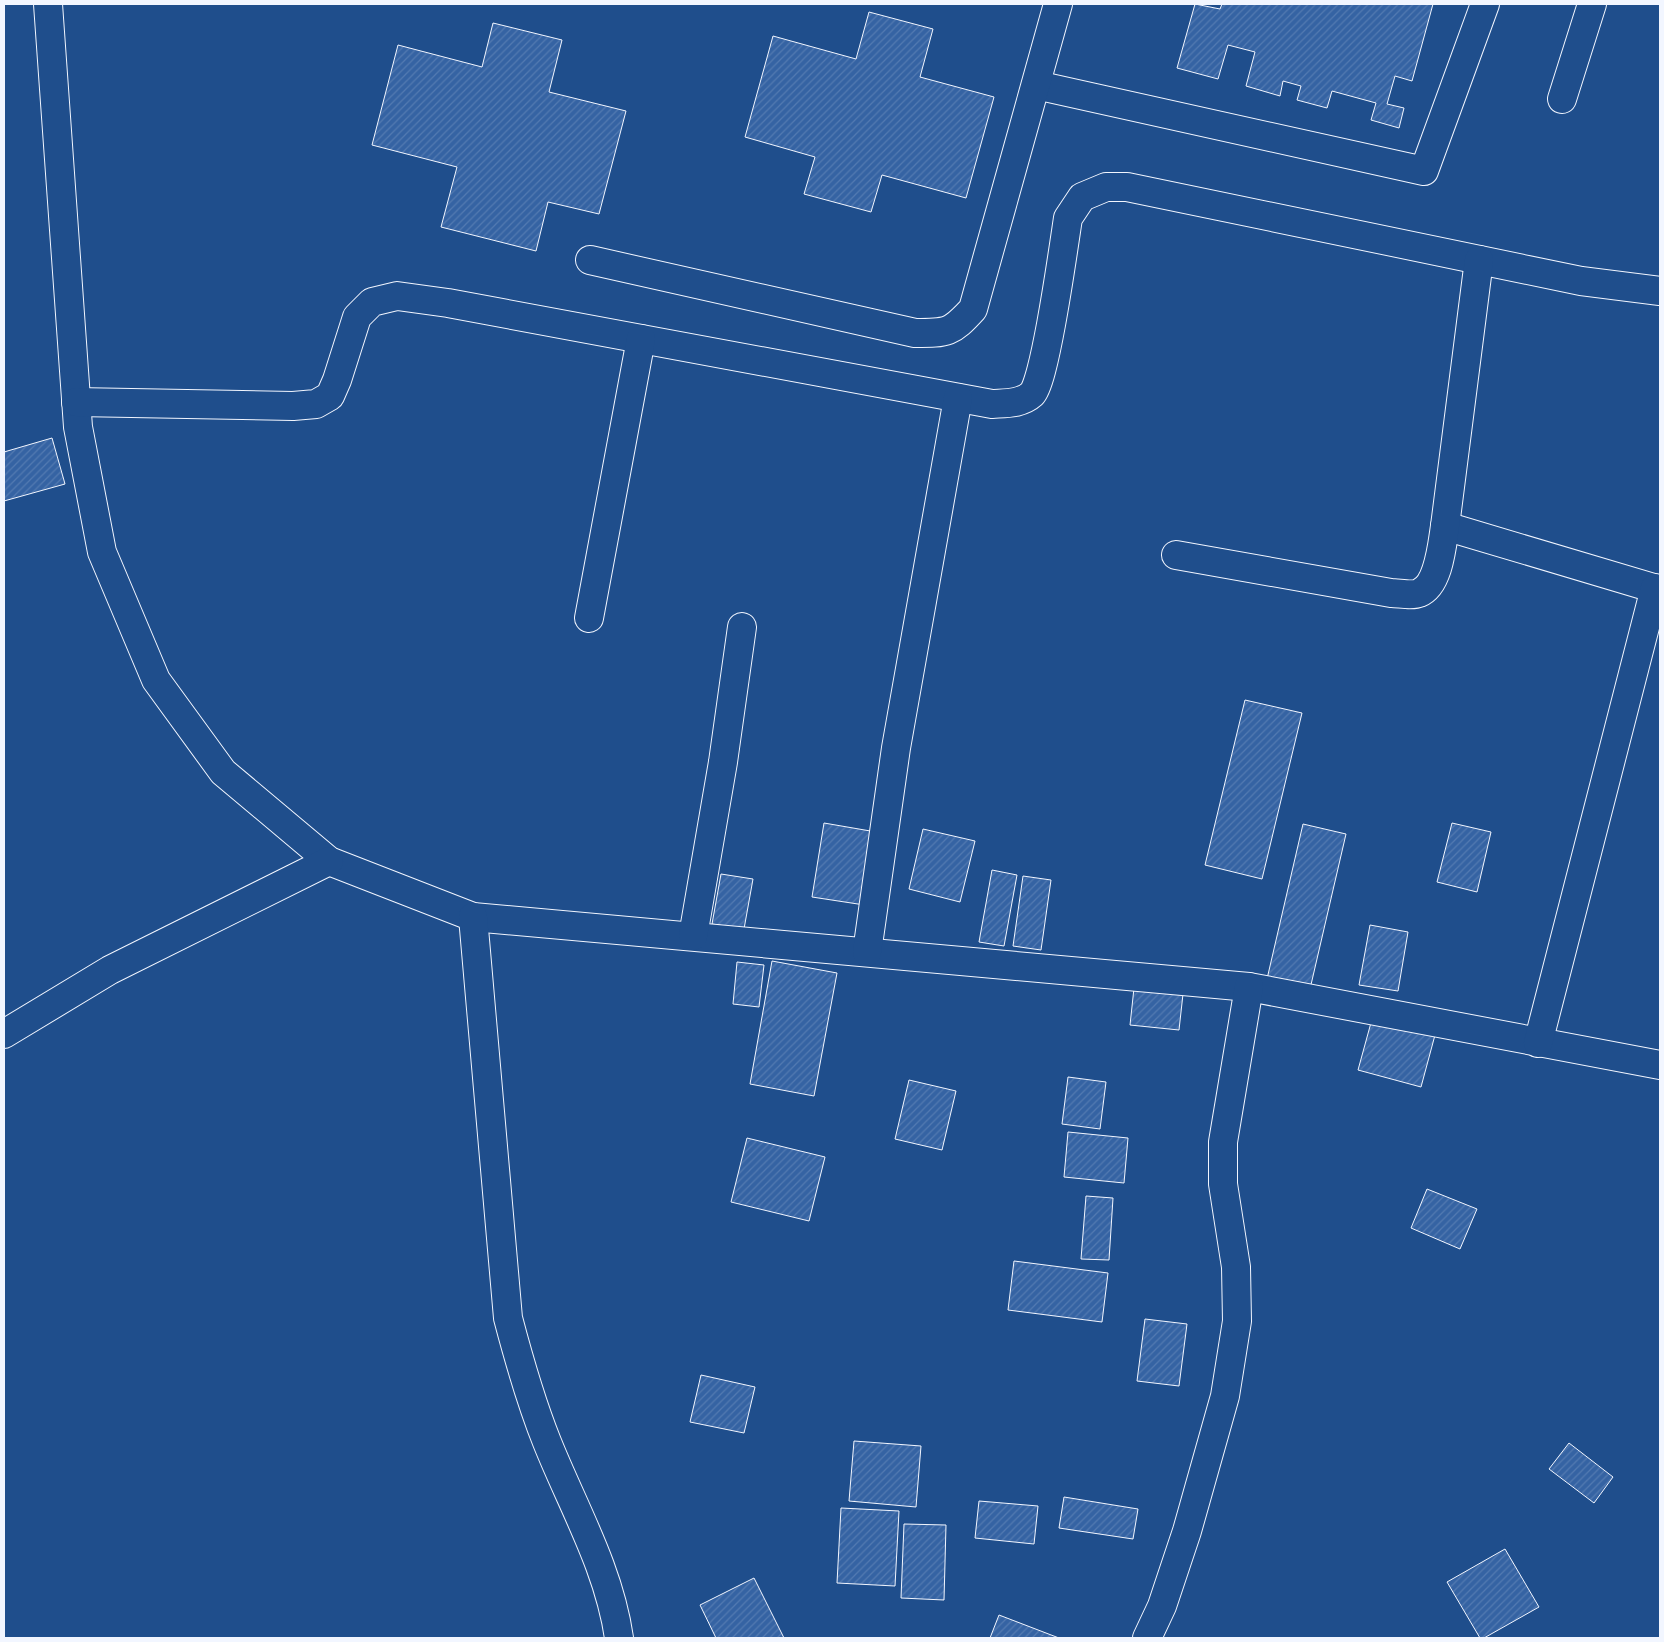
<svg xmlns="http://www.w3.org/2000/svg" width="1664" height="1642" viewBox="0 0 1664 1642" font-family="Raleway,sans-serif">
	<defs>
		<pattern id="building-hatch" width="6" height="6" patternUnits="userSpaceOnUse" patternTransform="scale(1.25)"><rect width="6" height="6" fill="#3563a3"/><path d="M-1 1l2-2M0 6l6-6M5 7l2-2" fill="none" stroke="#537ab1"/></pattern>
	</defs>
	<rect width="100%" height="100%" fill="#1f4e8c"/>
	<g fill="url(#building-hatch)" stroke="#f2f6ff">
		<polygon points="1195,4 1220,9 1222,4 1433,4 1412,81 1395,76 1387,104 1404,108 1399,128 1371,120 1376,103 1332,91 1327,108 1297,100 1301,86 1283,81 1280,96 1246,86 1255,52 1228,45 1218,79 1177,68"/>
		<polygon points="869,12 933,29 920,77 994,97 966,198 882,175 871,212 804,194 815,157 745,137 773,36 856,59"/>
		<polygon points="493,23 562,40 549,92 626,111 599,214 548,202 536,251 441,227 457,167 372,145 398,45 482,67"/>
		<polygon points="52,438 65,484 4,501 4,452"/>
		<polygon points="1245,700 1302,713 1262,879 1205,865"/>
		<polygon points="824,823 882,833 871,906 812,897"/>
		<polygon points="1452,823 1491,832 1477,892 1437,882"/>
		<polygon points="1303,824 1346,834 1310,989 1267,979"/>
		<polygon points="923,829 975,841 960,902 909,889"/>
		<polygon points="992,870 1017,875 1004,946 979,942"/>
		<polygon points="721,874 753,879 744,929 712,924"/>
		<polygon points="1023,876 1051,880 1041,950 1013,946"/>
		<polygon points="1370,925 1408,932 1398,991 1359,985"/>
		<polygon points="772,961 837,973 814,1096 750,1084"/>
		<polygon points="737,962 764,965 759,1007 733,1004"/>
		<polygon points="1134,988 1183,994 1179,1030 1130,1025"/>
		<polygon points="1372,1019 1435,1035 1421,1087 1358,1070"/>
		<polygon points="1068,1077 1106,1082 1100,1129 1062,1124"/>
		<polygon points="909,1080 956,1091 942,1150 895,1139"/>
		<polygon points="1068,1132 1128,1138 1124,1183 1064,1177"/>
		<polygon points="747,1138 825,1157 809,1221 731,1202"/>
		<polygon points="1427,1189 1477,1209 1460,1249 1411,1228"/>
		<polygon points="1086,1196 1113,1198 1109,1260 1081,1259"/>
		<polygon points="1014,1261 1108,1273 1102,1322 1008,1310"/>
		<polygon points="1145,1319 1187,1324 1179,1386 1137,1381"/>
		<polygon points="701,1375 755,1387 744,1433 690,1422"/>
		<polygon points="854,1441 921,1446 916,1507 849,1501"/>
		<polygon points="1569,1443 1613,1477 1594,1503 1549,1469"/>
		<polygon points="1064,1497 1138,1509 1133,1539 1059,1528"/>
		<polygon points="979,1501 1038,1506 1034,1544 975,1538"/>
		<polygon points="841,1508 899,1511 895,1586 837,1583"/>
		<polygon points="904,1524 946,1525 944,1600 901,1598"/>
		<polygon points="1505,1549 1539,1607 1484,1638 1480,1638 1447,1582"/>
		<polygon points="754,1578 784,1638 716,1638 700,1605"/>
		<polygon points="999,1615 1059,1638 990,1638"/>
	</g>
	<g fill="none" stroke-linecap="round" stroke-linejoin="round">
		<defs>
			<g id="minor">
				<polyline points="48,4 78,427 102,552 156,680 223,772 329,861 473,917 1249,987 1660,1065"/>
				<polyline points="1036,85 1424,171 1485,4"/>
				<polyline points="1562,99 1592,4"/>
				<path d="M 590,260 L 915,333 C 948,333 951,333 973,309 L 1058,4"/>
				<path d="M 76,402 L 293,406 L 316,404 L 330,396 L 337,380 L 357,317 L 372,302 L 397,296 L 448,303 L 992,404 C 1006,403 1021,404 1032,394 C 1045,382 1064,244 1068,218 L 1082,197 L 1106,187 L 1127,187 L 1581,281 L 1660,291"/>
				<polyline points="1445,526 1660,590"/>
				<path d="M 1176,555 L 1391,593 C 1399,593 1412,596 1419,593 C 1439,585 1442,545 1445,526 L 1479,260"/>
				<polyline points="589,618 641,339"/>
				<path d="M 473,917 L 508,1318 C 519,1360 531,1402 547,1442 C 573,1507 609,1568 619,1638"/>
				<polyline points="693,936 723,762 742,627"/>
				<polyline points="867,952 896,748 958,398"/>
				<polyline points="4,1034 110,970 329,861"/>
				<polyline points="1538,1043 1655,588"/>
				<polyline points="1147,1638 1162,1606 1187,1531 1225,1396 1237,1321 1236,1267 1223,1184 1223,1142 1249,987"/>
			</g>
		</defs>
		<use href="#minor" stroke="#f2f6ff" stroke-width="30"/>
		<use href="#minor" stroke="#1f4e8c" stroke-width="28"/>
	</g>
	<rect width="1664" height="1642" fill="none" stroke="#f2f6ff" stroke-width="10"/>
</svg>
